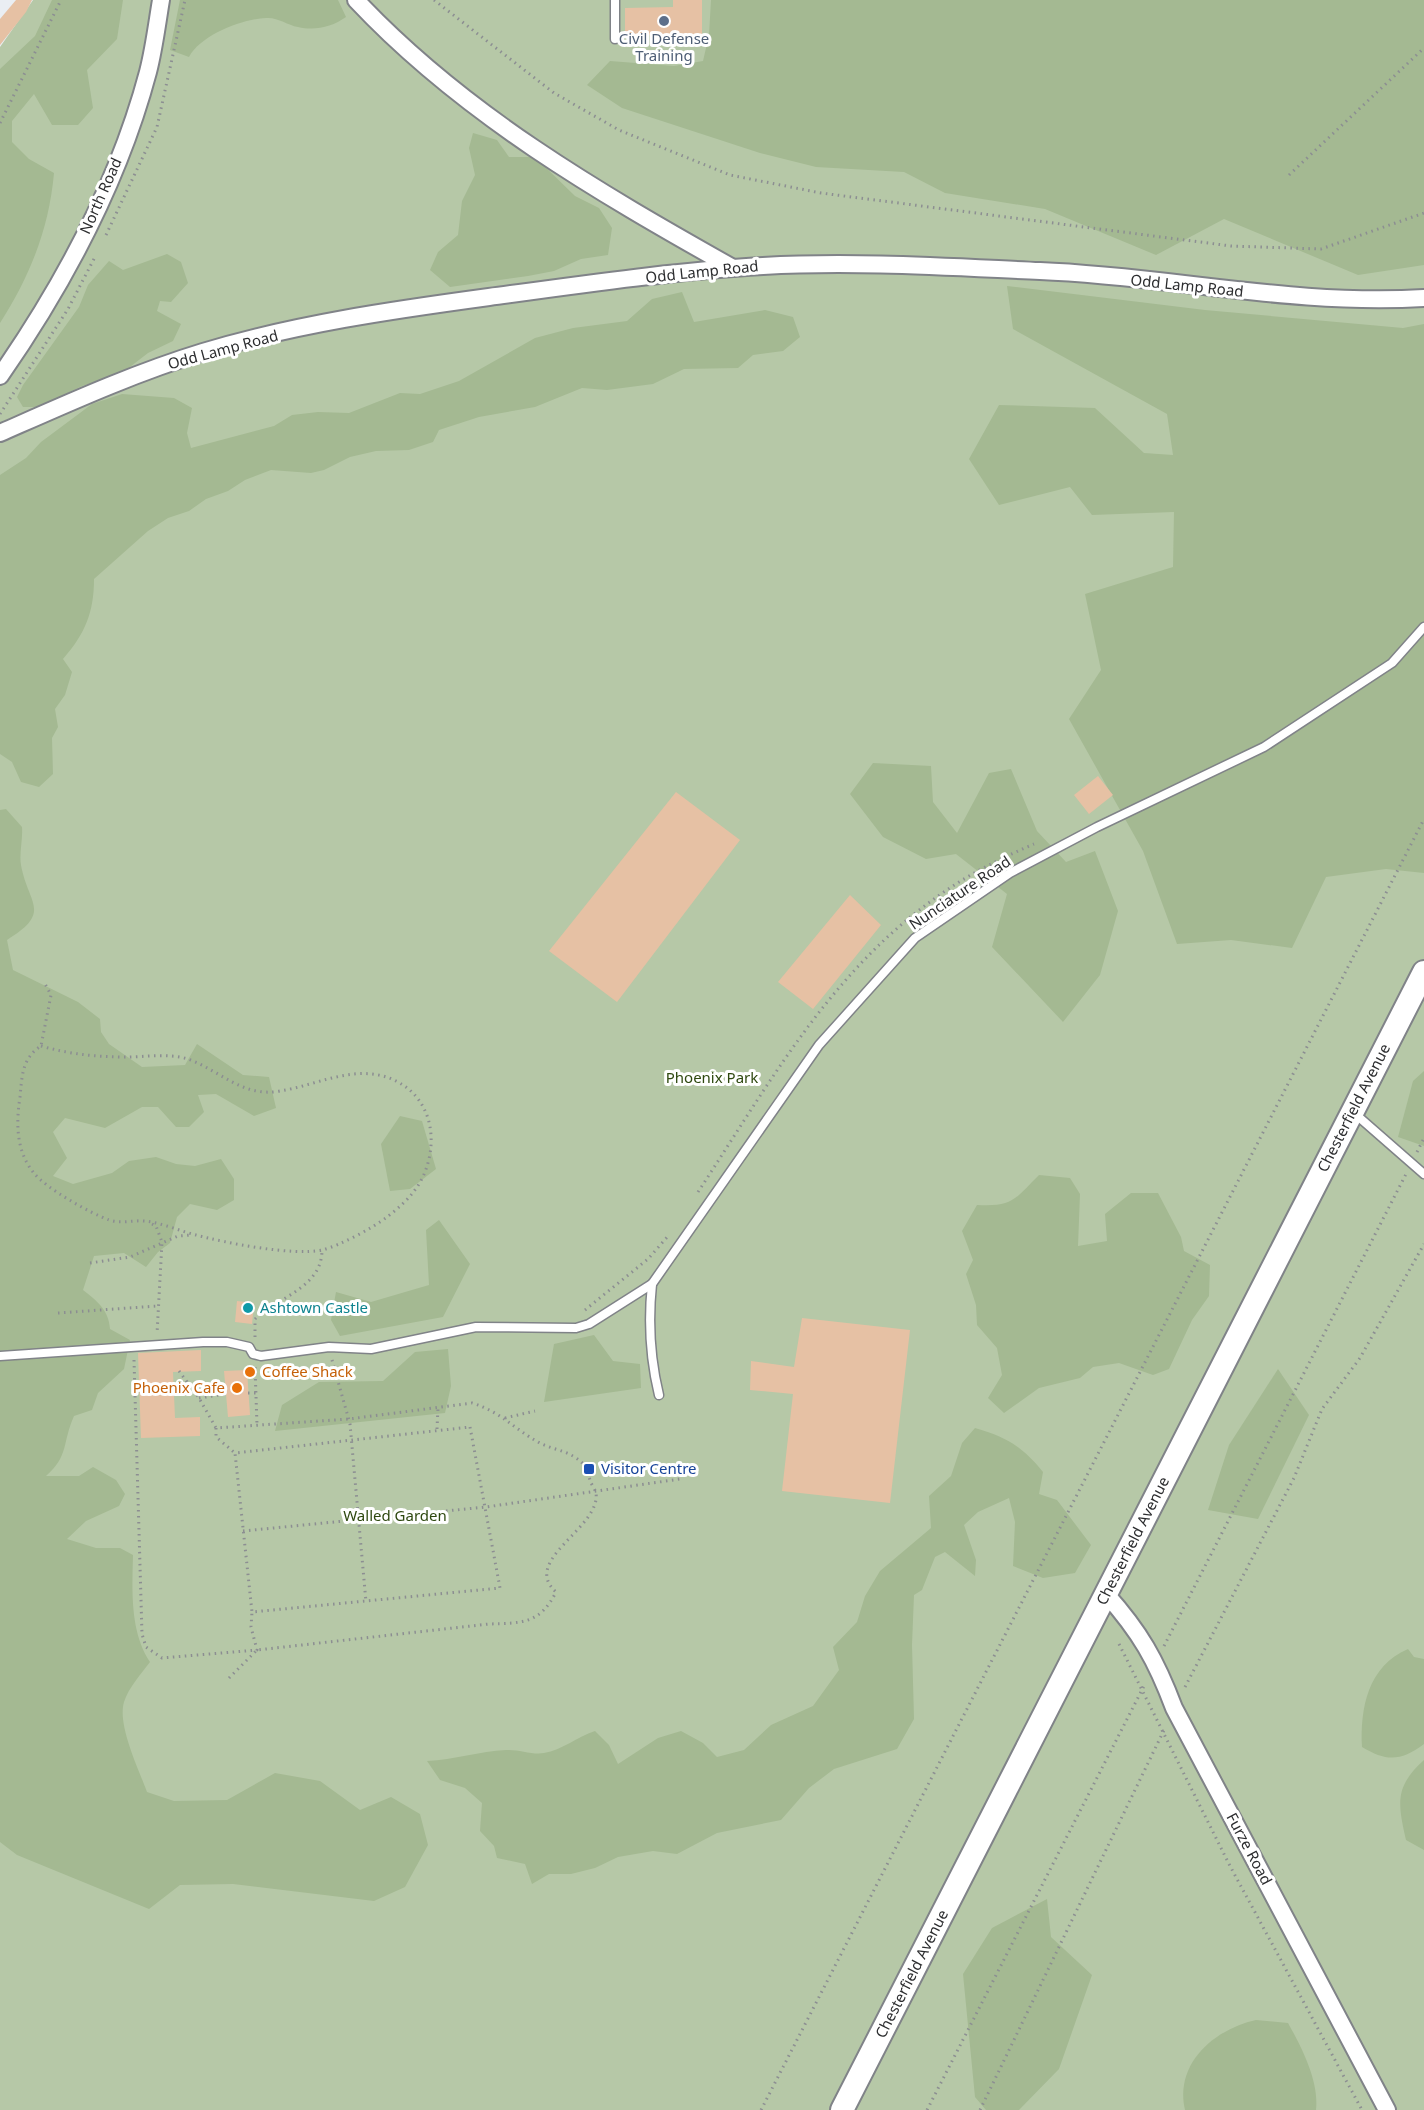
<svg xmlns="http://www.w3.org/2000/svg" width="1424" height="2110" viewBox="0 0 1424 2110" font-family="'Noto Sans',sans-serif">
	<rect width="100%" height="100%" fill="#eaeef3"/>
	<polygon fill="#b6c8a7" points="33,0 1424,0 1424,2110 0,2110 0,47"/>
	<g fill="#a4b992">
		<path d="M 52,0 L 123,0 L 117,39 L 87,70 L 93,108 L 78,125 L 52,125 L 34,94 L 12,121 L 12,142 L 29,159 L 54,173 C 49,229 30,276 0,323 L 0,69 L 35,36 Z"/>
		<path d="M 180,0 L 338,0 L 346,17 C 332,27 315,31 298,27 C 287,25 278,17 266,18 C 242,19 201,35 189,57 L 170,50 Z"/>
		<polygon points="711,0 1424,0 1424,265 1358,275 1224,219 1156,255 1045,209 945,193 904,172 816,167 760,153 622,108 587,85 610,61 674,66 703,61 709,35"/>
		<polygon points="473,133 497,140 509,157 535,157 575,196 599,208 612,228 608,255 581,259 554,271 528,276 450,287 430,270 438,252 458,235 462,201 475,175 469,148"/>
		<polygon points="167,254 181,262 188,283 171,302 160,301 157,311 181,324 173,341 148,353 122,373 82,386 38,407 23,407 17,397 23,385 79,307 88,285 109,261 123,270"/>
		<polygon points="1007,286 1205,310 1403,328 1424,324 1424,873 1386,869 1326,877 1292,948 1231,940 1177,944 1143,851 1069,719 1101,670 1085,594 1173,567 1174,512 1092,515 1070,487 999,505 969,459 999,405 1095,408 1144,453 1173,455 1167,414 1013,329"/>
		<path d="M 682,292 L 694,322 L 765,310 L 793,317 L 800,337 L 783,351 L 753,355 L 738,368 L 684,369 L 653,384 L 607,390 L 582,388 L 535,407 L 479,417 L 439,430 L 433,442 L 409,450 L 376,451 L 350,457 L 324,470 L 311,473 L 271,470 L 245,480 L 228,491 L 206,499 L 189,511 L 168,518 L 148,531 L 94,579 C 94,612 85,634 63,659 L 72,672 L 65,695 L 55,709 L 58,727 L 52,738 L 53,774 L 39,787 L 21,782 L 12,762 L 0,754 L 0,475 L 26,458 L 41,442 L 92,404 L 122,394 L 174,398 L 192,408 L 187,433 L 191,448 L 274,426 L 292,415 L 318,412 L 349,413 L 400,393 L 420,394 L 459,381 L 535,338 L 573,328 L 627,321 L 652,299 Z"/>
		<polygon points="873,763 931,766 933,802 957,833 989,773 1011,769 1037,831 1066,862 1095,851 1118,911 1100,975 1063,1022 992,947 1007,894 956,854 926,859 883,837 850,794"/>
		<path d="M 6,809 L 22,827 C 23,839 19,854 21,865 C 28,904 53,912 7,940 L 13,970 L 78,1002 L 100,1019 L 101,1032 L 109,1044 L 142,1067 L 185,1065 L 197,1044 L 243,1075 L 269,1077 L 276,1108 L 254,1116 L 216,1094 L 198,1095 L 204,1112 L 189,1127 L 176,1127 L 158,1107 L 142,1107 L 105,1128 L 65,1118 L 53,1132 L 67,1158 L 53,1176 L 73,1184 L 112,1173 L 129,1161 L 156,1157 L 176,1164 L 195,1166 L 221,1159 L 234,1179 L 234,1200 L 217,1210 L 190,1204 L 177,1217 L 170,1243 L 158,1252 L 146,1267 L 124,1253 L 94,1256 L 83,1290 C 97,1301 109,1310 110,1329 L 130,1340 L 124,1369 L 98,1393 L 92,1410 L 74,1416 C 62,1443 69,1456 46,1476 L 79,1476 L 93,1467 L 116,1480 L 125,1494 L 119,1506 L 86,1521 L 67,1539 L 96,1548 L 120,1548 L 133,1555 C 132,1591 130,1632 150,1662 C 141,1674 129,1687 124,1702 C 117,1725 139,1770 147,1792 L 174,1801 L 227,1800 L 275,1773 L 320,1781 L 360,1810 L 391,1797 L 420,1814 L 428,1845 L 405,1887 L 374,1901 L 233,1884 L 180,1885 L 149,1909 L 17,1855 L 0,1842 L 0,810 Z"/>
		<polygon points="1424,1071 1424,1146 1398,1137 1413,1081"/>
		<polygon points="400,1116 422,1121 436,1169 410,1189 390,1191 381,1144"/>
		<path d="M 1039,1175 L 1070,1178 L 1080,1194 L 1078,1246 L 1107,1241 L 1105,1214 L 1131,1193 L 1158,1193 L 1181,1237 L 1184,1251 L 1210,1265 L 1209,1296 L 1192,1320 L 1169,1369 L 1153,1375 L 1119,1363 L 1093,1367 L 1080,1378 L 1039,1388 L 1004,1413 L 988,1398 L 1002,1375 L 997,1348 L 977,1325 L 976,1305 L 966,1274 L 973,1260 L 962,1231 L 977,1205 C 1013,1207 1015,1199 1039,1175 Z"/>
		<polygon points="439,1220 470,1264 443,1317 340,1336 331,1320 336,1292 371,1302 429,1285 426,1230"/>
		<polygon points="594,1335 613,1361 640,1364 641,1388 544,1402 554,1344"/>
		<polygon points="448,1349 451,1386 445,1413 275,1431 282,1405 319,1382 383,1381 415,1352"/>
		<polygon points="1278,1369 1309,1415 1258,1519 1208,1510 1229,1445"/>
		<path d="M 975,1428 C 1006,1437 1022,1446 1043,1472 L 1039,1494 L 1057,1500 L 1091,1545 L 1075,1573 L 1043,1578 L 1013,1566 L 1015,1522 L 1009,1498 L 978,1512 L 964,1525 L 976,1560 L 975,1576 L 945,1552 L 935,1557 L 922,1590 L 914,1595 L 912,1645 L 914,1719 L 897,1749 L 834,1769 L 809,1788 L 781,1820 L 717,1833 L 677,1854 L 653,1851 L 618,1857 L 595,1868 L 571,1874 L 549,1874 L 532,1884 L 525,1864 L 497,1858 L 494,1846 L 480,1831 L 482,1803 L 465,1788 L 440,1780 L 427,1761 C 454,1760 480,1751 506,1750 C 518,1749 532,1755 544,1753 C 562,1750 577,1737 595,1731 L 609,1745 L 618,1764 L 658,1738 L 681,1731 L 703,1743 L 717,1757 L 744,1750 L 771,1725 L 813,1706 L 839,1670 L 833,1647 L 857,1622 L 865,1596 L 880,1571 L 931,1528 L 929,1496 L 951,1476 L 962,1443 Z"/>
		<path d="M 1408,1649 L 1414,1657 L 1424,1659 L 1424,1744 C 1401,1761 1387,1762 1362,1747 C 1360,1708 1368,1666 1408,1649 Z"/>
		<path d="M 1424,1760 L 1424,1850 L 1406,1840 C 1398,1804 1394,1787 1424,1760 Z"/>
		<polygon points="1047,1899 1051,1937 1092,1975 1059,2069 1019,2110 986,2110 975,2097 963,1974 992,1928"/>
		<path d="M 1256,2020 L 1288,2023 C 1302,2048 1319,2081 1316,2110 L 1185,2110 C 1174,2063 1215,2029 1256,2020 Z"/>
	</g>
	<g fill="#e6c1a4">
		<polygon points="16,0 32,0 26,12 0,45 0,19"/>
		<polygon points="673,0 702,0 702,34 625,36 625,8 673,7"/>
		<polygon points="1098,776 1113,795 1089,814 1074,795"/>
		<polygon points="676,792 740,840 617,1002 549,951"/>
		<polygon points="850,895 881,925 813,1009 778,982"/>
		<polygon points="237,1301 254,1303 252,1324 235,1322"/>
		<polygon points="802,1318 910,1330 890,1503 782,1491 793,1394 750,1390 751,1361 794,1367"/>
		<polygon points="201,1350 201,1371 173,1372 175,1418 200,1417 200,1436 141,1438 138,1353"/>
		<polygon points="247,1370 250,1415 228,1417 224,1371"/>
	</g>
	<g fill="none" stroke-linecap="round" stroke-linejoin="round">
		<defs>
			<g id="lane">
				<polyline points="615,0 615,39"/>
				<polyline points="1353,1112 1424,1174"/>
				<polyline points="0,1356 203,1342 227,1342 249,1347 253,1354 261,1356 329,1347 371,1349 476,1327 576,1328 589,1324 652,1284"/>
				<path d="M 659,1395 C 650,1358 648,1322 652,1284 L 819,1045 L 915,938 L 1010,873 L 1097,827 L 1264,747 L 1392,663 L 1424,627"/>
			</g>
			<g id="street">
				<path d="M 356,0 C 463,114 598,192 733,268"/>
				<path d="M 0,376 C 64,284 119,181 148,72 C 154,49 157,24 161,0"/>
				<path d="M 0,433 C 66,404 134,373 203,352 C 295,324 393,310 489,297 C 579,285 672,271 763,266 C 855,261 948,267 1040,271 C 1169,276 1294,306 1424,298"/>
				<path d="M 1106,1594 C 1140,1632 1156,1660 1174,1708 L 1387,2110"/>
			</g>
			<polyline id="secondary" points="842,2110 1424,972"/>
		</defs>
		<use href="#lane" stroke="#808388" stroke-width="11"/>
		<use href="#street" stroke="#808388" stroke-width="20"/>
		<use href="#secondary" stroke="#808388" stroke-width="26"/>
		<g stroke="#8c8e92" stroke-width="3" stroke-dasharray="1.5 4.5" stroke-linecap="butt">
			<polyline points="434,0 554,93 619,130 730,175 821,193 1231,246 1321,249 1424,213"/>
			<polyline points="0,123 61,0"/>
			<polyline points="1289,175 1424,48"/>
			<polyline points="106,235 157,127 185,0"/>
			<polyline points="0,414 68,309 96,255"/>
			<path d="M 41,1046 C 69,1054 96,1057 125,1057 C 145,1057 169,1053 188,1059 C 221,1071 243,1098 280,1091 C 319,1085 359,1061 398,1082 C 426,1097 436,1128 429,1159 C 423,1185 408,1201 387,1217 C 373,1228 339,1246 322,1250 C 292,1256 226,1243 196,1235 C 180,1231 162,1223 145,1221 C 133,1220 121,1224 109,1220 C 90,1213 45,1188 33,1172 C 16,1150 16,1123 20,1097 C 22,1076 22,1058 41,1046 L 51,995 L 44,982"/>
			<polyline points="1417,1152 1424,1138"/>
			<path d="M 698,1192 C 767,1087 829,974 934,899 C 965,876 999,859 1034,844"/>
			<polyline points="152,1224 156,1226 162,1242 157,1334"/>
			<polyline points="90,1263 130,1257 178,1236 191,1235"/>
			<polyline points="585,1310 648,1259 669,1235"/>
			<polyline points="58,1313 157,1306"/>
			<path d="M 255,1337 L 255,1319 C 278,1297 322,1288 322,1250"/>
			<polyline points="134,1360 142,1634 146,1647 162,1658 257,1650 251,1627 252,1612"/>
			<polyline points="332,1360 350,1424 366,1602"/>
			<polyline points="255,1367 257,1425"/>
			<polyline points="179,1371 199,1398 216,1428"/>
			<polyline points="248,1393 257,1393"/>
			<polyline points="199,1398 226,1394"/>
			<polyline points="505,1418 535,1411"/>
			<polygon points="470,1427 500,1588 252,1612 235,1453"/>
			<polyline points="437,1429 438,1408"/>
			<polyline points="243,1531 486,1507 680,1479"/>
			<polyline points="1119,1644 1230,1866 1362,2110"/>
			<polyline points="1164,1646 1406,1174"/>
			<path d="M 229,1678 L 257,1650 L 489,1624 C 522,1623 540,1624 556,1592 C 520,1560 601,1528 596,1493 C 595,1489 591,1484 590,1480 C 587,1471 585,1463 576,1458 C 565,1450 550,1449 538,1442 C 513,1428 501,1412 472,1403 L 349,1419 L 216,1428 L 216,1437 L 235,1453"/>
			<polyline points="1185,1687 1294,1478 1322,1409 1360,1358 1424,1244"/>
			<polyline points="761,2110 1424,819"/>
			<polyline points="927,2110 1145,1684"/>
			<polyline points="980,2110 1165,1728"/>
		</g>
		<use href="#lane" stroke="#fff" stroke-width="8"/>
		<use href="#street" stroke="#fff" stroke-width="16"/>
		<use href="#secondary" stroke="#fff" stroke-width="22"/>
	</g>
	<circle fill="#5c6f8a" stroke="#fff" stroke-width="2" cx="664" cy="21" r="6"/>
	<circle fill="#0f9aa8" stroke="#fff" stroke-width="2" cx="248" cy="1308" r="6"/>
	<g fill="#e8710a" stroke="#fff" stroke-width="2">
		<circle cx="250" cy="1372" r="6"/>
		<circle cx="237" cy="1388" r="6"/>
	</g>
	<rect fill="#1a4fb4" stroke="#fff" stroke-width="2" x="583" y="1463" width="12" height="12" rx="3"/>
	<g text-anchor="middle" stroke-width="6" stroke-linejoin="round" paint-order="stroke">
		<g font-size="15" fill="#4e5e75" stroke="#fff">
			<text x="664" y="44">Civil Defense<tspan x="664" dy="17">Training</tspan></text>
		</g>
		<g font-size="15" fill="#2c2d2f" stroke="#fff">
			<text transform="translate(101 196) rotate(-66)" y="5">North Road</text>
			<text transform="translate(702 272) rotate(-6)" y="5">Odd Lamp Road</text>
			<text transform="translate(1187 286) rotate(6)" y="5">Odd Lamp Road</text>
			<text transform="translate(223 350) rotate(-15)" y="5">Odd Lamp Road</text>
			<text transform="translate(960 893) rotate(-34)" y="5">Nunciature Road</text>
			<text transform="translate(1354 1108) rotate(-63)" y="5">Chesterfield Avenue</text>
			<text transform="translate(1133 1541) rotate(-63)" y="5">Chesterfield Avenue</text>
			<text transform="translate(1249 1849) rotate(62)" y="5">Furze Road</text>
			<text transform="translate(912 1974) rotate(-63)" y="5">Chesterfield Avenue</text>
		</g>
		<g font-size="15" fill="#2e480f" stroke="#fff">
			<text x="712" y="1083">Phoenix Park</text>
			<text x="395" y="1521">Walled Garden</text>
		</g>
		<g font-size="15" fill="#0d838f" stroke="#fff" text-anchor="start">
			<text x="260" y="1313">Ashtown Castle</text>
		</g>
		<g font-size="15" fill="#c56008" stroke="#fff" text-anchor="start">
			<text x="262" y="1377">Coffee Shack</text>
			<text x="225" y="1393" text-anchor="end">Phoenix Cafe</text>
		</g>
		<g font-size="15" fill="#164399" stroke="#fff" text-anchor="start">
			<text x="601" y="1474">Visitor Centre</text>
		</g>
	</g>
</svg>
